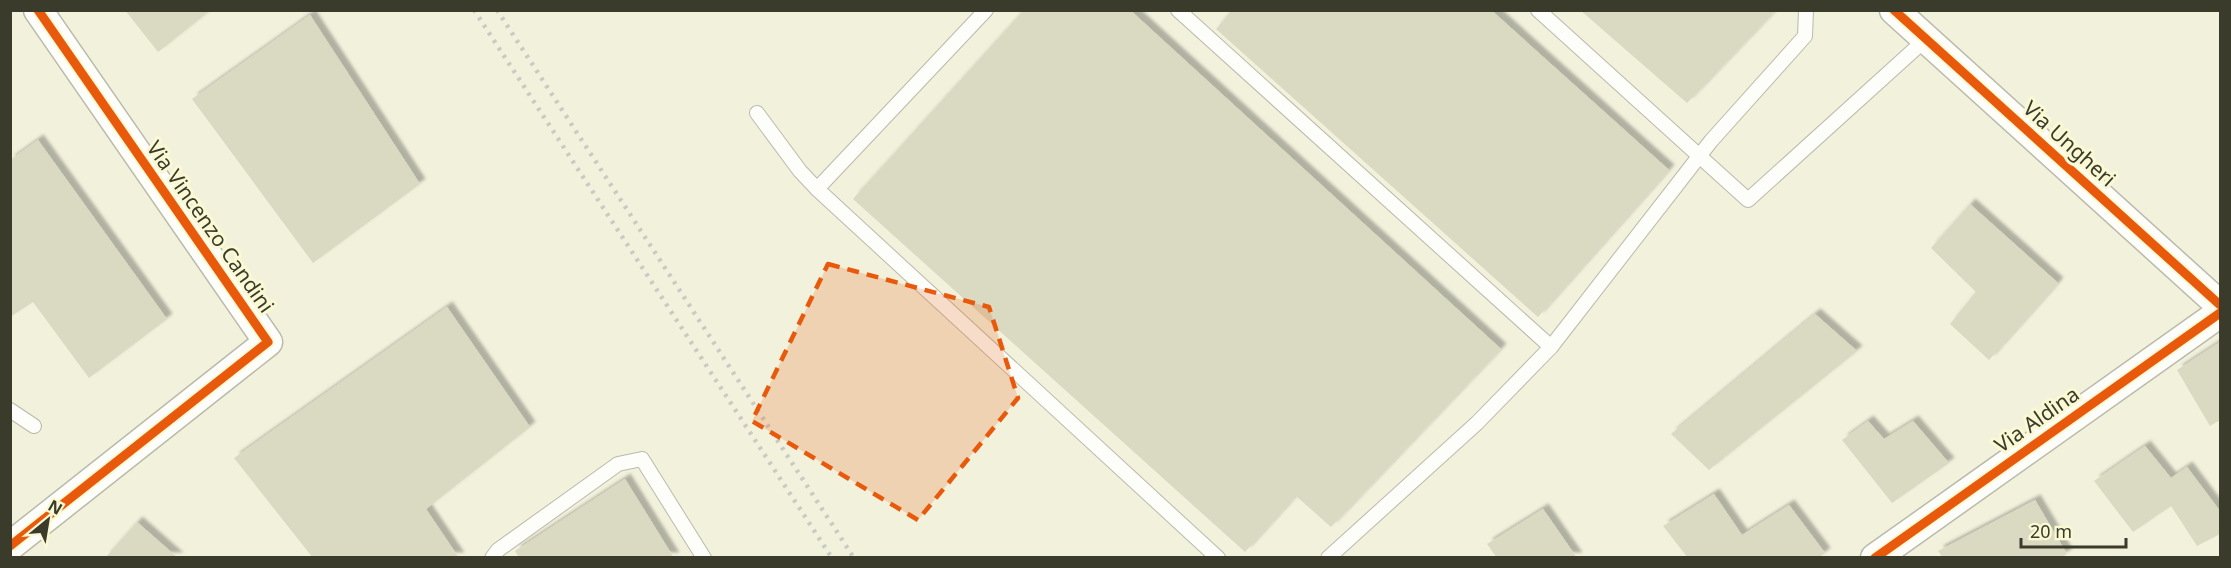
<svg xmlns="http://www.w3.org/2000/svg" width="2231" height="568" viewBox="0 0 2231 568" font-family="'Noto Sans',sans-serif">
	<defs>
		<filter id="shadow"><feDropShadow dx="5.5" dy="-5.5" stdDeviation="1.5" flood-color="#0004"/></filter>
	</defs>
	<rect width="100%" height="100%" fill="#f2f1dc"/>
	<g fill="#dad9c2" filter="url(#shadow)">
		<polygon points="125,10 211,10 158,52"/>
		<polygon points="1024,10 1130,10 1501,349 1331,527 1296,496 1245,552 853,199"/>
		<polygon points="1232,10 1491,10 1669,170 1538,317 1216,29"/>
		<polygon points="1580,10 1776,10 1687,103"/>
		<polygon points="310,15 420,184 313,263 192,99"/>
		<polygon points="38,140 167,319 89,378 33,302 10,317 10,160"/>
		<polygon points="1970,204 2058,283 1989,360 1950,324 1976,292 1931,248"/>
		<polygon points="447,307 530,427 426,509 459,558 313,558 234,458"/>
		<polygon points="1815,314 1857,351 1709,470 1671,434"/>
		<polygon points="2220,342 2220,420 2210,426 2177,370"/>
		<polygon points="1868,421 1884,439 1913,421 1949,463 1892,503 1842,440"/>
		<polygon points="2145,446 2171,478 2187,467 2220,511 2220,534 2197,546 2171,506 2133,532 2094,481"/>
		<polygon points="625,479 674,558 519,558 515,551"/>
		<polygon points="1714,494 1742,535 1789,505 1825,553 1819,558 1688,558 1663,526"/>
		<polygon points="2035,500 2067,554 2060,558 1943,558 1938,551"/>
		<polygon points="1543,509 1577,558 1497,558 1487,544"/>
		<polygon points="137,522 178,558 105,558"/>
	</g>
	<g fill="none" stroke-linecap="round" stroke-linejoin="round">
		<defs>
			<g id="lane">
				<polyline points="986,10 817,189 1218,558"/>
				<polyline points="1178,10 1551,347"/>
				<polyline points="1538,10 1748,200 1926,39"/>
				<polyline points="757,113 800,171 817,189"/>
				<polyline points="10,410 34,426"/>
				<polyline points="492,558 498,550 618,464 642,459 704,558"/>
				<polyline points="1328,558 1477,423 1551,347 1711,141 1805,36 1806,10"/>
			</g>
			<g id="street">
				<polyline points="1894,10 2220,305"/>
				<polyline points="10,546 268,342 38,10"/>
				<polyline points="1875,558 2220,313"/>
			</g>
		</defs>
		<use href="#lane" stroke="#bbbaaa" stroke-width="16"/>
		<use href="#street" stroke="#bbbaaa" stroke-width="31"/>
		<use href="#lane" stroke="#fdfdfa" stroke-width="14"/>
		<use href="#street" stroke="#fdfdfa" stroke-width="28"/>
		<g stroke="#cacac4" stroke-width="4.5" stroke-dasharray="3 6" stroke-linecap="butt">
			<polyline points="474,10 832,558"/>
			<polyline points="497,10 854,558"/>
		</g>
		<defs>
			<g id="cycleway">
				<polyline points="1894,10 2220,305"/>
				<polyline points="10,546 268,342 38,10"/>
				<polyline points="1875,558 2220,313"/>
			</g>
		</defs>
		<use href="#cycleway" stroke="#faf9d4" stroke-width="13"/>
		<use href="#cycleway" stroke="#e8590c" stroke-width="9"/>
	</g>
	<path fill="#e8590c" fill-opacity="0.2" stroke="#e8590c" stroke-width="4.5" stroke-dasharray="12 8" stroke-linejoin="round" d="M 828,264 L 989,307 L 1018,398 L 918,520 L 752,421 Z"/>
	<g text-anchor="middle" stroke-width="6" stroke-linejoin="round" paint-order="stroke">
		<g font-size="21" fill="#3b3b2c" stroke="#faf9d4">
			<text transform="translate(2069 144) rotate(42)" y="7">Via Ungheri</text>
			<text transform="translate(210 227) rotate(55)" y="7">Via Vincenzo Candini</text>
			<text transform="translate(2037 420) rotate(-35)" y="7">Via Aldina</text>
		</g>
	</g>
	<rect width="2231" height="568" fill="none" stroke="#3b3b2c" stroke-width="24"/>
	<g transform="translate(48 520) rotate(30)" stroke="#faf9d4" stroke-width="4.5" paint-order="stroke">
	<path d="M0-4.5L10 22L0 15L-10 22Z" fill="#3b3b2c"/>
	<text y="-9" font-size="16" font-weight="bold" text-anchor="middle" fill="#3b3b2c">N</text>
	</g>
	<path d="M2021 538v9h105v-9" fill="none" stroke="#3b3b2c" stroke-width="3"/>
	<text x="2030" y="538" font-size="18" fill="#3b3b2c" stroke="#faf9d4" stroke-width="4.5" paint-order="stroke">20 m</text>
</svg>
